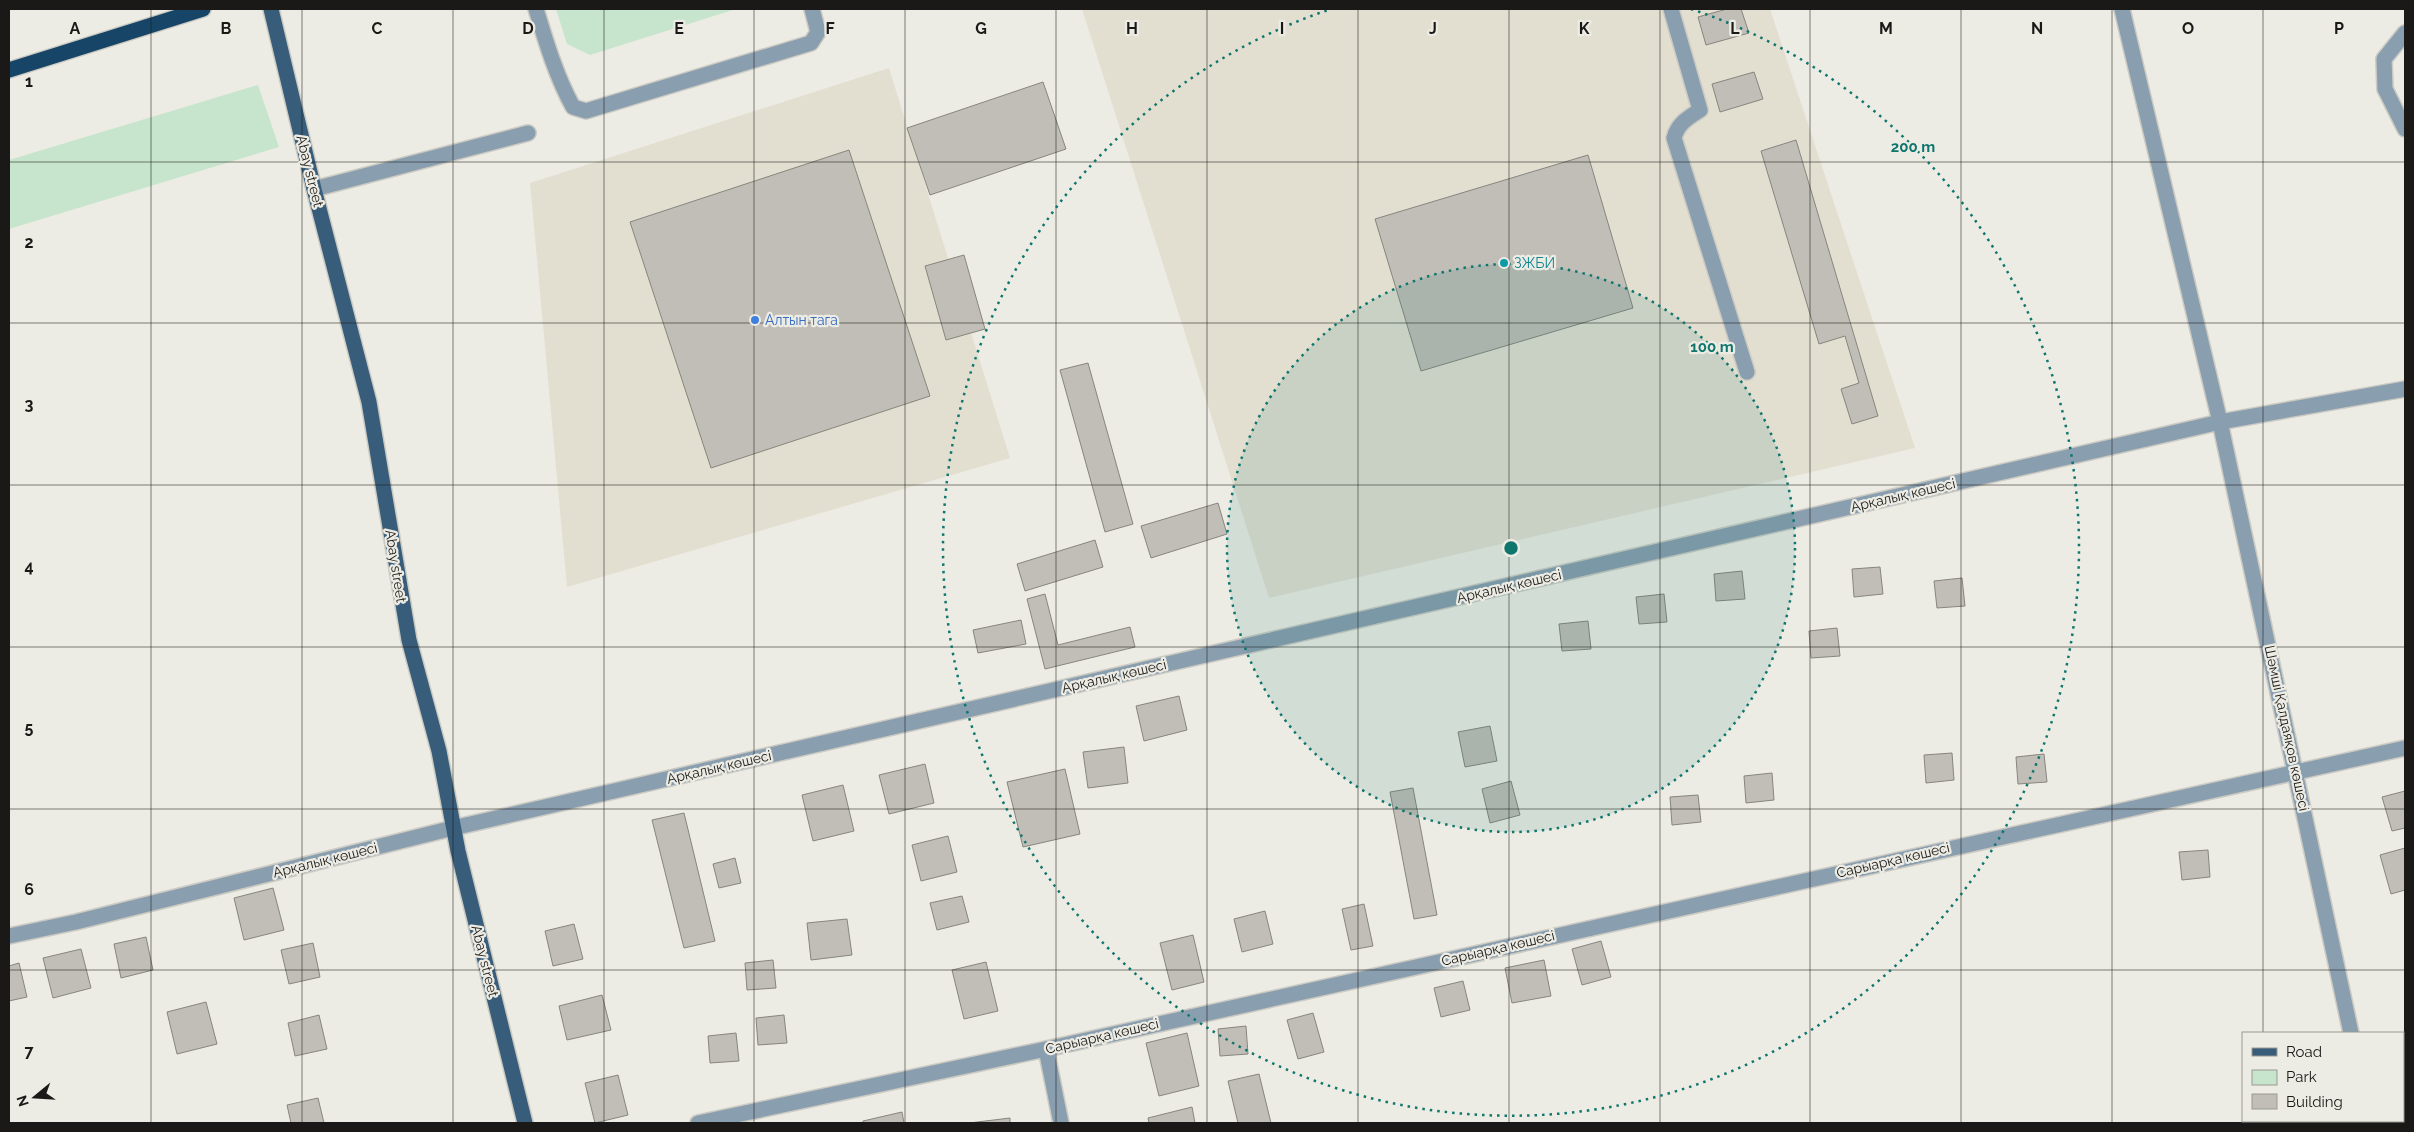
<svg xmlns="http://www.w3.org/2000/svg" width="2414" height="1132" viewBox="0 0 2414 1132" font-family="Raleway,sans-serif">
	<rect width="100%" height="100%" fill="#edece4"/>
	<g fill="#e2dfd0">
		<polygon points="1082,9 1770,9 1915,448 1269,598"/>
		<polygon points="889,68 1010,458 567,587 530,183"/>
	</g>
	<g fill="#c6e5cc">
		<polygon points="556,9 736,9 590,55 567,44"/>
		<polygon points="258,85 279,147 9,229 9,160"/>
	</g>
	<g fill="#c0beb7" stroke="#86857e">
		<polygon points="1727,9 1741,9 1749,33 1706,45 1698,17"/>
		<polygon points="1754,72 1763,99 1720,112 1712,84"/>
		<polygon points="1043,82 1066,149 930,195 907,128"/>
		<polygon points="1796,140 1878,416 1852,424 1841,389 1859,383 1845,336 1819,344 1761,151"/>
		<polygon points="849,150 930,396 711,468 630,222"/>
		<polygon points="1588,155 1633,308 1421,371 1375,219"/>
		<polygon points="964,255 985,329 946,340 925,266"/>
		<polygon points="1088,363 1133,524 1105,532 1060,370"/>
		<polygon points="1218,503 1227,534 1151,558 1141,526"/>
		<polygon points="1095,540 1103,567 1025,591 1017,564"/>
		<polygon points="1880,567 1883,594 1854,597 1852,569"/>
		<polygon points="1742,571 1745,599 1716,601 1714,574"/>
		<polygon points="1962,578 1965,606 1937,608 1934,581"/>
		<polygon points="1045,594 1058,645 1130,627 1135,647 1045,669 1027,599"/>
		<polygon points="1664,594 1667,622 1639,624 1636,597"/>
		<polygon points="1021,620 1026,644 978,653 973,630"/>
		<polygon points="1588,621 1591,649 1562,651 1559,624"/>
		<polygon points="1837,628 1840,656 1811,658 1809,631"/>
		<polygon points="1179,696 1187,730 1144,741 1136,706"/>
		<polygon points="1490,726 1497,761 1465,767 1458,732"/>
		<polygon points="1124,747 1128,783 1088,788 1083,752"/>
		<polygon points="1952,753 1954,780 1926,783 1924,755"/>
		<polygon points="2044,754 2047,782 2018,784 2016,757"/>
		<polygon points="925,764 934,803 889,814 879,775"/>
		<polygon points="1065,769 1080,834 1023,847 1007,782"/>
		<polygon points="1772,773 1774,800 1746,803 1744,776"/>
		<polygon points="1511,781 1520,815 1490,823 1482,789"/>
		<polygon points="843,785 854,831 813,841 802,795"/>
		<polygon points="1413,788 1437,915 1414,919 1390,792"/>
		<polygon points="2405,791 2405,828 2392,831 2382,797"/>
		<polygon points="1698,795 1701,822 1672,825 1670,797"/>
		<polygon points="684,813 715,941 684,948 652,820"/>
		<polygon points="948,836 957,872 921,881 912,845"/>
		<polygon points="2405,848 2405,890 2391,894 2380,855"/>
		<polygon points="2208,850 2210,877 2182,880 2179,852"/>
		<polygon points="735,858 741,883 719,888 713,864"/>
		<polygon points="273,888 284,930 244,940 234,898"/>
		<polygon points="962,896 969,922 937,930 930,903"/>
		<polygon points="1364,904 1373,946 1351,950 1342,909"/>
		<polygon points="1265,911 1273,944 1242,952 1234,919"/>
		<polygon points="847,919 852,955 811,960 807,923"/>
		<polygon points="574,924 583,959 553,966 545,931"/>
		<polygon points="1193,935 1204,982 1172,990 1160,943"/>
		<polygon points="146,937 153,970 121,978 114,944"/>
		<polygon points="1601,941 1611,977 1582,985 1572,949"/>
		<polygon points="313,943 320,977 289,984 281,950"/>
		<polygon points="81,949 91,988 53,998 43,958"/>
		<polygon points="773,960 776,988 747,990 745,963"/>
		<polygon points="1544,960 1551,996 1512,1003 1505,968"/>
		<polygon points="986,962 998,1011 964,1019 952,970"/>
		<polygon points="19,963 27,997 9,1001 9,966"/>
		<polygon points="1463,981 1470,1010 1441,1017 1434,988"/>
		<polygon points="602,995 611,1030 567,1040 559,1006"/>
		<polygon points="206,1002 217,1044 177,1054 167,1012"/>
		<polygon points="1313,1013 1324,1052 1298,1059 1287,1020"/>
		<polygon points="319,1015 327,1049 295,1056 288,1023"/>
		<polygon points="784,1015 787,1043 758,1045 756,1018"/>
		<polygon points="1246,1026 1248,1054 1220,1056 1218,1029"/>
		<polygon points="736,1033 739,1061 710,1063 708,1036"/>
		<polygon points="1187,1033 1199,1086 1159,1096 1146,1043"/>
		<polygon points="1259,1074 1271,1123 1238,1123 1228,1081"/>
		<polygon points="618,1075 628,1115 595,1123 585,1083"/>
		<polygon points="318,1098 324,1123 291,1123 287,1105"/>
		<polygon points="1192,1107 1195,1123 1149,1123 1148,1118"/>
		<polygon points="902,1112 904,1123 863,1123 863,1121"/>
		<polygon points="1010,1118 1010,1123 969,1123"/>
	</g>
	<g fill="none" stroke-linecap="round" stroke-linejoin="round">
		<defs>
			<g id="minor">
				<path d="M 536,9 C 546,42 556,76 573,107 L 586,111 L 811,43 L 818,32 L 812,9"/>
				<path d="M 1671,9 L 1700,110 C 1688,118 1678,123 1674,138 L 1747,372"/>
				<polyline points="2122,9 2220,422 2351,1033"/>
				<polyline points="2405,33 2384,59 2385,89 2405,129"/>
				<polyline points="314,189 528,133"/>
				<polyline points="9,936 76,922 453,828 2220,422 2405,389"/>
				<polyline points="1046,1049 1061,1123"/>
				<polyline points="2370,1121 2370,1123"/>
				<polyline points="698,1123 1046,1049 2405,748"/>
			</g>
			<polyline id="major" points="271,9 314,189 369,402 409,640 439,751 458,851 525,1123"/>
			<polyline id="highway" points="9,70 203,9"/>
		</defs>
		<use href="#minor" stroke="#cbcac3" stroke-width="18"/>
		<use href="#major" stroke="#cbcac3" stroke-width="18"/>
		<use href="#highway" stroke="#cbcac3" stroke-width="18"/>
		<use href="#minor" stroke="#899eaf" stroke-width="15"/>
		<use href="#major" stroke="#385d7b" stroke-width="15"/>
		<use href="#highway" stroke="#174567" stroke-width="15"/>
	</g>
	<path fill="none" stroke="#1a1917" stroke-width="1" stroke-opacity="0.55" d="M 151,9 L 151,1123M 302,9 L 302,1123M 453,9 L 453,1123M 604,9 L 604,1123M 754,9 L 754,1123M 905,9 L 905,1123M 1056,9 L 1056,1123M 1207,9 L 1207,1123M 1358,9 L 1358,1123M 1509,9 L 1509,1123M 1660,9 L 1660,1123M 1810,9 L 1810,1123M 1961,9 L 1961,1123M 2112,9 L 2112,1123M 2263,9 L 2263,1033M 9,162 L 2405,162M 9,323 L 2405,323M 9,485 L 2405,485M 9,647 L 2405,647M 9,809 L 2405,809M 9,970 L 2405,970M 2263,1121 L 2263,1123"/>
	<circle cx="1511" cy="548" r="284" fill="#0f766e" fill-opacity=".12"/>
	<g fill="none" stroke="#0f766e" stroke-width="2.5" stroke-dasharray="2.5 5">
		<circle cx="1511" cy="548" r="284"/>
		<path d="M1691 9A568 568 0 1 1 1331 9"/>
	</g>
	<circle fill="#0f9aa8" stroke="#edece4" stroke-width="2" cx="1504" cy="263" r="5"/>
	<circle fill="#3f7fe0" stroke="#edece4" stroke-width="2" cx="755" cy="320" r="5"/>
	<g text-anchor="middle" stroke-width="4.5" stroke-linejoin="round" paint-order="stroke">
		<g font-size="14" fill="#1a1917" stroke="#edece4">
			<text transform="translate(310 171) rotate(76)" y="5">Abay street</text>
			<text transform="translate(1903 495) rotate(-13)" y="5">Арқалық көшесі</text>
			<text transform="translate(396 566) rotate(81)" y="5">Abay street</text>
			<text transform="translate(1509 586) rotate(-13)" y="5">Арқалық көшесі</text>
			<text transform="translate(1114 676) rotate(-13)" y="5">Арқалық көшесі</text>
			<text transform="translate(2287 728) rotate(78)" y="5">Шәмші Қалдаяқов көшесі</text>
			<text transform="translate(719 767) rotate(-13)" y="5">Арқалық көшесі</text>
			<text transform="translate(325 860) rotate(-14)" y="5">Арқалық көшесі</text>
			<text transform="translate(1893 860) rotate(-13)" y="5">Сарыарқа көшесі</text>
			<text transform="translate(1498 948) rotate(-13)" y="5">Сарыарқа көшесі</text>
			<text transform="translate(485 961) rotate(76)" y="5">Abay street</text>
			<text transform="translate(1102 1036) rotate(-13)" y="5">Сарыарқа көшесі</text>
		</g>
		<g font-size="14" fill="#0d838f" stroke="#edece4" text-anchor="start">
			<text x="1514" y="268">ЗЖБИ</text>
		</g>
		<g font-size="14" fill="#366cbe" stroke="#edece4" text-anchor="start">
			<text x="765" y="325">Алтын тага</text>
		</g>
	</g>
	<g font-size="16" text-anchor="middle" font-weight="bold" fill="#1a1917" stroke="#edece4" stroke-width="4.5" stroke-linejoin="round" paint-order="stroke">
		<text x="75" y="34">A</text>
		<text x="226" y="34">B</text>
		<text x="377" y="34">C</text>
		<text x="528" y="34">D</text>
		<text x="679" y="34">E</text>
		<text x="830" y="34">F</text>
		<text x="981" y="34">G</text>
		<text x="1132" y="34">H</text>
		<text x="1282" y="34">I</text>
		<text x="1433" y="34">J</text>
		<text x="1584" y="34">K</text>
		<text x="1735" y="34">L</text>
		<text x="1886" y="34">M</text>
		<text x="2037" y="34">N</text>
		<text x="2188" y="34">O</text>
		<text x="2339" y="34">P</text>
		<text x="29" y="87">1</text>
		<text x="29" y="248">2</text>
		<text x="29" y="410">3</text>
		<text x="29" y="572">4</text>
		<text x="29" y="733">5</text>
		<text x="29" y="895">6</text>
		<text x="29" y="1057">7</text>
	</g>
	<circle cx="1511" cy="548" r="8" fill="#0f766e" stroke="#edece4" stroke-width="2.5"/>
	<g font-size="15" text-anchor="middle" font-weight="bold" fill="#0f766e" stroke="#edece4" stroke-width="4.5" stroke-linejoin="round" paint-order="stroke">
		<text x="1913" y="152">200 m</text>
		<text x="1712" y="352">100 m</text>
	</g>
	<rect width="2414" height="1132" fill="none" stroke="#1a1917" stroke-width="20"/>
	<rect x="2242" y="1032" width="162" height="90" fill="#edece4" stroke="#999892"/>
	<rect x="2252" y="1048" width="25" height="8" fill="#385d7b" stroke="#999892"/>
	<text x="2286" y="1057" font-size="15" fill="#1a1917">Road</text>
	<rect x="2252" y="1070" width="25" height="15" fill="#c6e5cc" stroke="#999892"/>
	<text x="2286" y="1082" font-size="15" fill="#1a1917">Park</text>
	<rect x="2252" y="1094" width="25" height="15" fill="#c0beb7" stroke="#999892"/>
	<text x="2286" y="1107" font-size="15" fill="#1a1917">Building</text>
	<g transform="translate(35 1097) rotate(252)" stroke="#edece4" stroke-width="4" paint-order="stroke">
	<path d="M0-4L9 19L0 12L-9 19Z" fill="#1a1917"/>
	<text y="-8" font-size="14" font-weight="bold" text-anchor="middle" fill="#1a1917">N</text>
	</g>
</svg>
